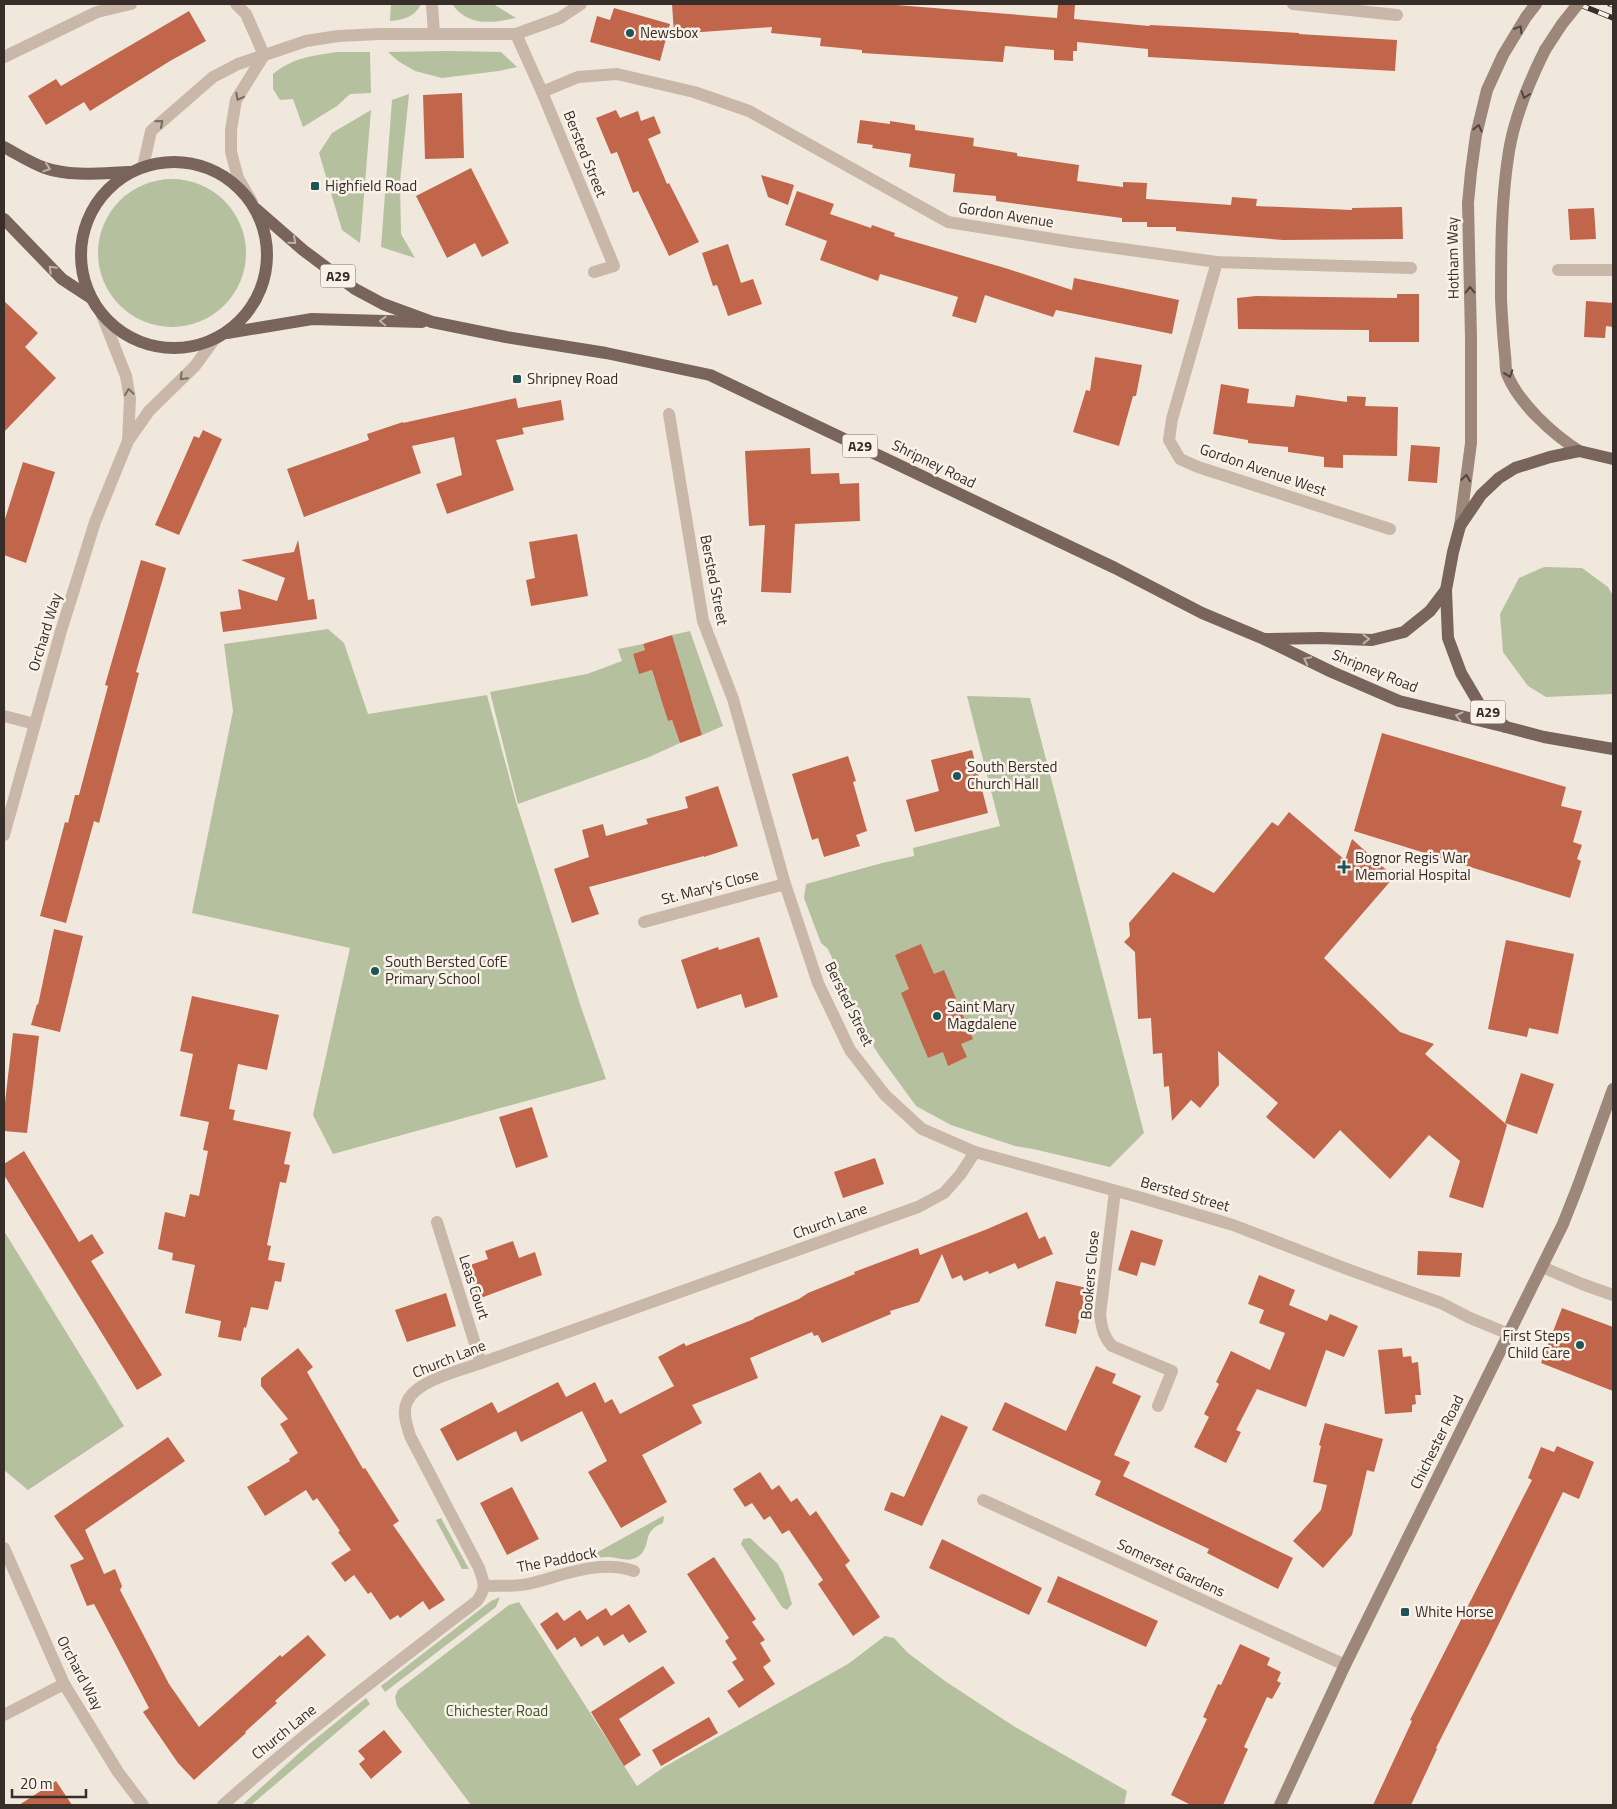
<svg xmlns="http://www.w3.org/2000/svg" width="1617" height="1809" viewBox="0 0 1617 1809" font-family="'Titillium Web',sans-serif">
	<rect width="100%" height="100%" fill="#f1e8dd"/>
	<g fill="#b5c09e">
		<path d="M 391,4 L 421,4 C 415,17 403,20 390,21 Z"/>
		<path d="M 452,4 L 493,4 L 516,18 C 492,23 468,27 452,4 Z"/>
		<polygon points="448,51 501,52 517,67 499,71 442,78 415,71 398,61 388,52"/>
		<path d="M 337,52 L 370,52 L 371,93 L 350,94 L 337,106 L 303,127 L 293,99 L 280,100 L 273,89 L 273,74 C 294,57 312,56 337,52 Z"/>
		<polygon points="409,94 400,182 401,234 415,258 381,247 392,100"/>
		<polygon points="371,110 360,243 342,230 319,153 332,133"/>
		<circle cx="172" cy="253" r="74"/>
		<polygon points="1544,567 1582,568 1608,587 1613,596 1613,694 1546,697 1528,686 1503,652 1500,614 1519,578"/>
		<polygon points="328,629 344,643 368,714 487,695 516,802 581,1007 606,1079 333,1154 313,1115 350,948 192,913 233,711 224,644"/>
		<polygon points="690,631 723,726 702,735 691,698 664,707 668,721 672,720 680,743 647,758 518,804 490,692 587,674 622,661 618,649 643,644 645,650 633,654 639,673 652,670 656,683 683,675 672,635"/>
		<polygon points="967,696 1030,698 1144,1133 1110,1167 1033,1149 1015,1146 951,1125 916,1106 881,1058 842,998 838,971 828,949 821,943 804,898 806,884 882,863 914,856 913,848 1000,826"/>
		<polygon points="4,1231 124,1426 28,1490 4,1470"/>
		<path d="M 663,1516 L 664,1517 L 663,1523 C 660,1525 655,1526 653,1529 C 646,1535 648,1544 644,1550 C 635,1565 622,1558 609,1557 C 601,1557 593,1559 585,1559 Z"/>
		<polygon points="441,1518 469,1569 462,1569 436,1520"/>
		<polygon points="750,1538 777,1563 783,1573 792,1604 787,1610 782,1607 741,1544 743,1539"/>
		<polygon points="500,1597 496,1607 385,1692 381,1686 491,1601"/>
		<polygon points="519,1602 637,1786 664,1767 848,1664 885,1636 894,1638 908,1653 945,1681 1015,1727 1127,1791 1124,1805 471,1805 397,1706 395,1697 398,1690 509,1605"/>
		<polygon points="366,1698 370,1704 251,1805 242,1805 308,1745"/>
	</g>
	<g fill="#c1664b">
		<polygon points="672,4 884,4 1057,18 1058,4 1075,4 1074,19 1149,26 1150,25 1266,31 1299,33 1299,34 1397,40 1395,71 1148,57 1148,49 1077,42 1077,51 1073,51 1073,61 1054,60 1054,50 1005,46 1003,62 862,53 862,50 820,46 821,38 771,33 772,27 674,34"/>
		<polygon points="614,8 670,24 660,61 590,42 597,16 610,20"/>
		<polygon points="189,11 206,41 170,61 90,111 84,102 46,125 28,96 56,79 61,86"/>
		<polygon points="462,93 464,158 425,159 423,95"/>
		<polygon points="616,110 620,118 638,111 641,121 654,116 661,133 648,139 667,184 669,183 699,242 669,256 638,191 633,193 617,152 611,154 596,118"/>
		<polygon points="860,120 890,124 890,121 915,125 915,130 974,138 973,146 1017,153 1017,156 1079,165 1077,181 1123,187 1123,182 1147,183 1146,199 1231,205 1232,197 1257,199 1256,206 1352,210 1352,208 1402,207 1403,239 1283,240 1176,231 1176,227 1147,227 1147,222 1122,222 1122,218 996,201 996,196 953,192 955,174 909,167 911,154 872,148 873,145 857,143"/>
		<polygon points="471,168 509,243 482,257 475,243 447,258 416,196"/>
		<polygon points="761,175 794,185 788,205 768,197"/>
		<polygon points="797,191 834,204 830,214 871,228 872,225 895,233 894,236 1005,268 1072,290 1074,278 1179,300 1172,334 1056,310 1053,317 985,295 976,323 952,316 958,297 880,274 878,281 820,260 827,241 785,225"/>
		<polygon points="1594,208 1596,239 1570,240 1568,209"/>
		<polygon points="728,244 741,283 753,279 762,304 728,316 717,285 713,286 702,253"/>
		<polygon points="1397,294 1419,294 1419,342 1369,342 1369,330 1238,329 1237,298 1256,296 1397,298"/>
		<polygon points="4,301 38,333 25,347 56,378 4,432"/>
		<polygon points="1586,301 1613,303 1613,327 1606,326 1605,338 1584,337"/>
		<polygon points="1095,357 1142,365 1136,396 1133,396 1119,446 1073,432 1086,390 1090,391"/>
		<polygon points="1221,384 1249,389 1247,403 1294,407 1296,395 1347,402 1347,396 1366,397 1365,406 1398,407 1397,456 1343,455 1343,468 1324,467 1324,457 1288,452 1288,447 1248,443 1248,440 1213,434"/>
		<polygon points="516,398 518,408 561,400 564,420 522,428 524,434 496,440 514,490 447,514 436,484 462,475 454,437 412,446 421,473 304,517 287,469 369,440 367,434 403,422 403,423"/>
		<polygon points="203,430 222,439 179,535 155,525 194,436 199,438"/>
		<polygon points="1411,445 1440,447 1437,483 1408,481"/>
		<polygon points="810,448 811,474 839,473 840,484 859,483 860,521 795,524 791,593 761,592 765,525 749,526 745,451"/>
		<polygon points="23,462 55,472 26,563 4,555 4,522"/>
		<polygon points="577,534 588,596 531,606 526,580 535,578 529,542"/>
		<polygon points="298,540 308,600 314,599 317,619 223,632 220,612 241,609 238,589 277,601 285,578 241,560 294,552"/>
		<polygon points="141,560 166,568 136,672 139,673 99,823 94,821 66,923 40,916 65,822 68,823 75,795 79,795 108,686 105,685"/>
		<polygon points="672,635 702,735 680,743 672,720 668,721 652,670 639,674 633,654 645,650 643,644"/>
		<polygon points="1382,733 1566,787 1561,806 1582,811 1573,842 1582,845 1577,859 1581,861 1570,898 1354,831"/>
		<polygon points="972,750 988,813 915,832 906,800 939,791 931,760"/>
		<polygon points="848,756 856,781 853,782 867,831 856,835 860,846 824,857 818,838 812,840 792,774"/>
		<polygon points="718,786 738,846 704,857 704,856 589,887 599,914 572,923 554,869 589,857 582,830 603,824 606,836 648,824 646,819 688,808 685,797"/>
		<polygon points="1289,812 1345,860 1352,839 1394,877 1324,958 1400,1032 1434,1044 1425,1054 1507,1125 1483,1208 1449,1197 1460,1161 1429,1135 1390,1179 1340,1130 1314,1159 1266,1117 1278,1103 1218,1051 1219,1085 1200,1108 1191,1100 1172,1121 1169,1086 1164,1087 1162,1053 1153,1054 1151,1018 1138,1019 1135,952 1124,942 1130,936 1129,923 1173,872 1214,893 1272,822 1278,826"/>
		<polygon points="54,929 83,936 60,1032 31,1025 37,1004 38,1005"/>
		<polygon points="759,937 778,997 745,1008 741,994 697,1009 681,960 718,947 719,950"/>
		<polygon points="1506,940 1574,954 1558,1034 1529,1028 1527,1037 1488,1029"/>
		<polygon points="921,944 934,974 944,970 973,1039 961,1044 967,1057 948,1066 943,1052 928,1058 901,993 909,989 895,955"/>
		<polygon points="192,996 279,1015 267,1070 238,1064 229,1109 235,1110 233,1120 291,1132 284,1164 290,1165 286,1183 280,1182 267,1245 271,1246 268,1260 285,1263 281,1282 275,1281 268,1310 251,1307 246,1328 244,1327 241,1341 218,1337 221,1321 185,1313 195,1265 172,1260 173,1253 158,1249 165,1212 185,1217 190,1194 199,1196 208,1151 203,1150 209,1122 180,1116 193,1054 180,1051"/>
		<polygon points="13,1033 39,1036 27,1133 4,1131 4,1111"/>
		<polygon points="1521,1073 1554,1084 1537,1134 1505,1123"/>
		<polygon points="532,1107 548,1157 516,1168 499,1117"/>
		<polygon points="24,1151 79,1242 92,1234 104,1253 91,1261 162,1375 137,1390 4,1175 4,1164"/>
		<polygon points="875,1158 884,1184 843,1198 834,1172"/>
		<polygon points="1027,1212 1039,1239 1045,1236 1053,1254 1018,1269 1015,1263 989,1274 988,1271 964,1281 961,1275 952,1279 942,1254 919,1302 890,1311 891,1314 822,1343 818,1335 814,1336 812,1332 750,1358 758,1378 692,1405 702,1423 642,1455 667,1502 621,1528 588,1472 607,1461 582,1411 521,1442 516,1431 457,1461 440,1429 492,1402 498,1413 558,1382 566,1397 595,1382 605,1403 612,1399 620,1414 674,1386 658,1357 684,1343 686,1346 754,1319 754,1318 799,1299 808,1293 855,1274 854,1272 918,1248 920,1255 985,1230"/>
		<polygon points="1131,1230 1163,1240 1155,1266 1141,1262 1137,1276 1118,1270"/>
		<polygon points="513,1241 519,1258 535,1252 542,1275 478,1299 467,1266 488,1259 485,1251"/>
		<polygon points="1418,1251 1462,1253 1460,1277 1417,1275"/>
		<polygon points="1259,1275 1295,1290 1289,1305 1327,1321 1330,1314 1358,1326 1344,1357 1326,1350 1306,1407 1257,1389 1236,1430 1241,1432 1226,1463 1194,1447 1209,1417 1204,1414 1219,1384 1216,1382 1231,1351 1270,1370 1285,1333 1259,1323 1264,1310 1248,1304"/>
		<polygon points="1056,1281 1087,1288 1076,1334 1045,1326"/>
		<polygon points="446,1293 456,1326 407,1342 395,1310"/>
		<polygon points="1562,1308 1613,1327 1613,1391 1541,1363"/>
		<polygon points="298,1348 313,1367 307,1372 363,1469 365,1468 399,1521 393,1525 445,1600 429,1610 423,1601 400,1618 398,1615 390,1620 371,1592 368,1594 354,1575 345,1582 331,1563 351,1550 338,1532 340,1531 317,1498 313,1501 306,1490 265,1516 247,1487 290,1461 289,1459 298,1453 280,1424 288,1419 261,1386 261,1378"/>
		<polygon points="1402,1348 1403,1357 1411,1356 1412,1363 1418,1362 1421,1395 1415,1395 1416,1404 1412,1405 1412,1412 1385,1414 1378,1350"/>
		<polygon points="1096,1366 1116,1374 1112,1383 1141,1396 1114,1455 1130,1462 1123,1476 1293,1558 1278,1589 1207,1553 1209,1549 1095,1495 1101,1481 992,1430 1005,1402 1066,1431"/>
		<polygon points="941,1415 968,1427 922,1526 884,1510 891,1492 904,1497"/>
		<polygon points="1325,1423 1383,1439 1374,1472 1367,1470 1352,1535 1323,1568 1293,1541 1321,1510 1327,1485 1313,1482 1321,1446 1319,1445"/>
		<polygon points="168,1437 185,1461 85,1530 104,1574 115,1569 122,1586 120,1590 169,1684 199,1727 280,1655 282,1657 308,1635 326,1655 275,1701 277,1703 245,1732 246,1733 194,1780 178,1763 143,1712 149,1708 94,1604 87,1606 70,1565 84,1559 54,1516"/>
		<polygon points="1557,1446 1594,1462 1579,1499 1563,1492 1490,1642 1436,1748 1437,1749 1411,1805 1373,1805 1412,1721 1410,1720 1532,1480 1528,1478 1541,1447 1554,1452"/>
		<polygon points="760,1472 772,1490 779,1485 791,1502 797,1498 810,1516 816,1511 850,1561 845,1565 880,1617 853,1636 818,1584 823,1580 789,1530 782,1534 770,1516 764,1520 752,1503 745,1507 733,1489"/>
		<polygon points="512,1487 539,1539 507,1555 480,1503"/>
		<polygon points="942,1539 1042,1588 1029,1615 929,1568"/>
		<polygon points="714,1557 756,1619 752,1622 765,1640 760,1643 771,1661 763,1667 775,1684 739,1708 727,1691 744,1680 732,1662 737,1659 725,1641 729,1638 687,1574"/>
		<polygon points="1058,1576 1158,1621 1146,1647 1047,1602"/>
		<polygon points="629,1604 647,1632 629,1643 623,1634 604,1646 598,1636 581,1647 575,1637 557,1650 540,1624 557,1612 564,1621 580,1610 587,1620 606,1608 611,1616"/>
		<polygon points="1240,1644 1270,1658 1267,1665 1281,1672 1277,1681 1281,1683 1272,1699 1267,1697 1244,1747 1248,1749 1223,1805 1191,1805 1171,1795 1207,1719 1203,1717 1218,1684 1221,1685"/>
		<polygon points="663,1666 675,1683 619,1719 641,1755 624,1766 591,1712"/>
		<polygon points="709,1717 718,1733 661,1766 652,1750"/>
		<polygon points="384,1730 402,1752 371,1779 359,1764 365,1759 358,1751"/>
		<polygon points="56,1781 72,1805 19,1805"/>
	</g>
	<g fill="none" stroke-linecap="round" stroke-linejoin="round">
		<g stroke="#c9b8a9" stroke-width="12">
			<polyline points="236,4 246,14 264,55"/>
			<polyline points="432,4 434,34"/>
			<polyline points="1293,4 1397,15"/>
			<polyline points="516,34 542,92 614,266 594,272"/>
			<polyline points="4,57 97,12 131,4"/>
			<polyline points="542,92 578,77 617,74 694,92 749,111 948,222 1072,242 1217,262 1411,268"/>
			<polyline points="143,167 151,131 213,77 238,64 306,41 338,36 380,34 516,34 560,18 581,4"/>
			<polyline points="252,202 238,178 231,152 231,130 236,100 264,55"/>
			<polyline points="1217,262 1172,419 1169,440 1180,459 1198,467 1390,529"/>
			<polyline points="1558,270 1613,270"/>
			<polyline points="669,414 703,621 733,699 785,884 818,983 850,1050 885,1095 922,1129 975,1152 1142,1198 1233,1225 1347,1269 1441,1303 1470,1318 1509,1334"/>
			<polyline points="4,716 35,724"/>
			<polyline points="644,922 785,884"/>
			<path d="M 1115,1191 L 1100,1315 C 1102,1328 1103,1336 1112,1346 L 1172,1371 L 1158,1406"/>
			<polyline points="437,1222 481,1363"/>
			<polyline points="1542,1267 1582,1284 1613,1295"/>
			<polyline points="983,1500 1345,1665"/>
			<path d="M 485,1586 C 499,1585 514,1587 528,1584 C 562,1576 598,1559 634,1571"/>
			<polyline points="4,1715 64,1684"/>
			<path d="M 223,1805 C 304,1733 391,1667 477,1601 C 487,1587 484,1583 479,1568 L 410,1436 C 407,1426 402,1412 407,1402 C 415,1381 461,1370 481,1363 L 918,1207 L 944,1193 L 960,1175 L 975,1152"/>
		</g>
		<g stroke="#c9b8a9" stroke-width="12">
			<polyline points="102,315 126,376 130,399 128,441"/>
			<polyline points="4,835 61,631 95,522 128,441 149,411 195,366 214,340"/>
			<polyline points="4,1548 64,1684 118,1772 143,1805"/>
		</g>
		<g stroke="#9d877b" stroke-width="12">
			<path d="M 1545,50 C 1529,82 1515,115 1509,151 C 1501,200 1501,249 1501,299 C 1502,318 1503,336 1505,355 C 1506,361 1505,369 1507,374 C 1519,404 1553,434 1579,451"/>
			<polyline points="1460,526 1471,443 1471,338 1468,203 1471,172 1476,135 1487,90 1503,55 1526,17 1536,4"/>
			<polyline points="1280,1805 1345,1665 1563,1224 1578,1186 1613,1089"/>
		</g>
		<g stroke="#78645b" stroke-width="12">
			<path d="M 4,147 C 17,154 31,163 45,168 C 71,177 102,173 129,172"/>
			<circle cx="174" cy="255" r="93"/>
			<polyline points="256,209 303,250 355,289 383,304 432,322 506,337 606,353 710,375 1115,568 1202,613 1264,639 1332,672 1399,701 1506,727"/>
			<polyline points="4,219 62,279 91,298"/>
			<polyline points="227,333 312,319 422,322"/>
			<polyline points="1613,459 1579,451 1550,457 1515,468 1499,478 1481,495 1460,526 1453,552 1446,590 1448,638 1461,673 1481,707 1506,727 1544,737 1613,749"/>
			<polyline points="1267,639 1320,638 1372,640 1404,632 1430,611 1446,590"/>
		</g>
		<defs>
			<g id="rail">
				<polyline points="1578,4 1613,18"/>
				<polyline points="1610,4 1613,5"/>
			</g>
		</defs>
		<use href="#rail" stroke="#372d29" stroke-width="5.5"/>
		<use href="#rail" stroke="#f9f2e9" stroke-width="4" stroke-dasharray="11" stroke-linecap="butt"/>
		<polyline stroke="#9d877b" stroke-width="12" points="1545,50 1562,24 1578,4"/>
	</g>
	<defs><path id="oneway-chevron" d="M-2-3.5L2.5 0L-2 3.5" fill="none" stroke-width="1.6" stroke-linecap="round" stroke-linejoin="round" transform="scale(1.25)"/></defs>
	<g stroke="#50443e">
		<use href="#oneway-chevron" transform="translate(1519 29) rotate(-59)"/>
		<use href="#oneway-chevron" transform="translate(1525 95) rotate(109)"/>
		<use href="#oneway-chevron" transform="translate(1478 128) rotate(-77)"/>
		<use href="#oneway-chevron" transform="translate(1470 290) rotate(-91)"/>
		<use href="#oneway-chevron" transform="translate(1509 374) rotate(71)"/>
		<use href="#oneway-chevron" transform="translate(1466 478) rotate(-82)"/>
	</g>
	<g stroke="#796c63">
		<use href="#oneway-chevron" transform="translate(239 97) rotate(118)"/>
		<use href="#oneway-chevron" transform="translate(160 123) rotate(-41)"/>
		<use href="#oneway-chevron" transform="translate(183 377) rotate(135)"/>
		<use href="#oneway-chevron" transform="translate(129 392) rotate(-98)"/>
	</g>
	<g stroke="#bfb2a9">
		<use href="#oneway-chevron" transform="translate(47 168) rotate(18)"/>
		<use href="#oneway-chevron" transform="translate(293 241) rotate(41)"/>
		<use href="#oneway-chevron" transform="translate(52 269) rotate(-135)"/>
		<use href="#oneway-chevron" transform="translate(383 321) rotate(-179)"/>
		<use href="#oneway-chevron" transform="translate(1366 639)"/>
		<use href="#oneway-chevron" transform="translate(1307 660) rotate(-154)"/>
		<use href="#oneway-chevron" transform="translate(1459 716) rotate(-166)"/>
	</g>
	<g fill="#205457" stroke="#f9f2e9" stroke-width="2">
		<circle cx="630" cy="33" r="5"/>
		<rect x="310" y="181" width="10" height="10" rx="2.5"/>
		<rect x="512" y="374" width="10" height="10" rx="2.5"/>
		<circle cx="957" cy="776" r="5"/>
		<path d="M1341.5 859.5h5v5h5v5h-5v5h-5v-5h-5v-5h5z"/>
		<circle cx="375" cy="971" r="5"/>
		<circle cx="937" cy="1016" r="5"/>
		<circle cx="1580" cy="1345" r="5"/>
		<rect x="1400" y="1607" width="10" height="10" rx="2.5"/>
	</g>
	<g text-anchor="middle" stroke-width="5" stroke-linejoin="round" paint-order="stroke">
		<g fill="#f9f2e9" stroke="#716863" stroke-width="1">
			<rect x="320.5" y="264.5" width="35" height="23" rx="4"/>
			<rect x="842.5" y="434.5" width="35" height="23" rx="4"/>
			<rect x="1470.5" y="700.5" width="35" height="23" rx="4"/>
		</g>
		<g font-size="14" font-weight="bold" fill="#372d29">
			<text x="338" y="281">A29</text>
			<text x="860" y="451">A29</text>
			<text x="1488" y="717">A29</text>
		</g>
		<g font-size="15" fill="#372d29" stroke="#f9f2e9" text-anchor="start">
			<text x="640" y="38">Newsbox</text>
			<text x="325" y="191">Highfield Road</text>
			<text x="527" y="384">Shripney Road</text>
			<text x="967" y="772">South Bersted<tspan x="967" dy="17">Church Hall</tspan></text>
			<text x="1355" y="863">Bognor Regis War<tspan x="1355" dy="17">Memorial Hospital</tspan></text>
			<text x="385" y="967">South Bersted CofE<tspan x="385" dy="17">Primary School</tspan></text>
			<text x="947" y="1012">Saint Mary<tspan x="947" dy="17">Magdalene</tspan></text>
			<text x="1570" y="1341" text-anchor="end">First Steps<tspan x="1570" dy="17">Child Care</tspan></text>
			<text x="1415" y="1617">White Horse</text>
		</g>
		<g font-size="15" fill="#372d29" stroke="#f9f2e9">
			<text transform="translate(585 154) rotate(68)" y="5">Bersted Street</text>
			<text transform="translate(1006 215) rotate(9)" y="5">Gordon Avenue</text>
			<text transform="translate(1453 258) rotate(-91)" y="5">Hotham Way</text>
			<text transform="translate(934 464) rotate(26)" y="5">Shripney Road</text>
			<text transform="translate(1263 470) rotate(19)" y="5">Gordon Avenue West</text>
			<text transform="translate(714 580) rotate(79)" y="5">Bersted Street</text>
			<text transform="translate(45 632) rotate(-73)" y="5">Orchard Way</text>
			<text transform="translate(1375 671) rotate(22)" y="5">Shripney Road</text>
			<text transform="translate(710 887) rotate(-15)" y="5">St. Mary's Close</text>
			<text transform="translate(849 1004) rotate(64)" y="5">Bersted Street</text>
			<text transform="translate(1185 1194) rotate(16)" y="5">Bersted Street</text>
			<text transform="translate(830 1221) rotate(-20)" y="5">Church Lane</text>
			<text transform="translate(1090 1275) rotate(-85)" y="5">Bookers Close</text>
			<text transform="translate(474 1287) rotate(72)" y="5">Leas Court</text>
			<text transform="translate(449 1359) rotate(-22)" y="5">Church Lane</text>
			<text transform="translate(1437 1442) rotate(-64)" y="5">Chichester Road</text>
			<text transform="translate(557 1560) rotate(-11)" y="5">The Paddock</text>
			<text transform="translate(1171 1568) rotate(25)" y="5">Somerset Gardens</text>
			<text transform="translate(80 1673) rotate(62)" y="5">Orchard Way</text>
			<text transform="translate(284 1732) rotate(-39)" y="5">Church Lane</text>
		</g>
		<g font-size="15" fill="#46542e" stroke="#f9f2e9">
			<text x="497" y="1716">Chichester Road</text>
		</g>
	</g>
	<rect width="1617" height="1809" fill="none" stroke="#372d29" stroke-width="10"/>
	<path d="M12 1789v8h74v-8" fill="none" stroke="#372d29" stroke-width="2.5"/>
	<text x="20" y="1789" font-size="15" fill="#372d29" stroke="#f9f2e9" stroke-width="4" paint-order="stroke">20 m</text>
</svg>
